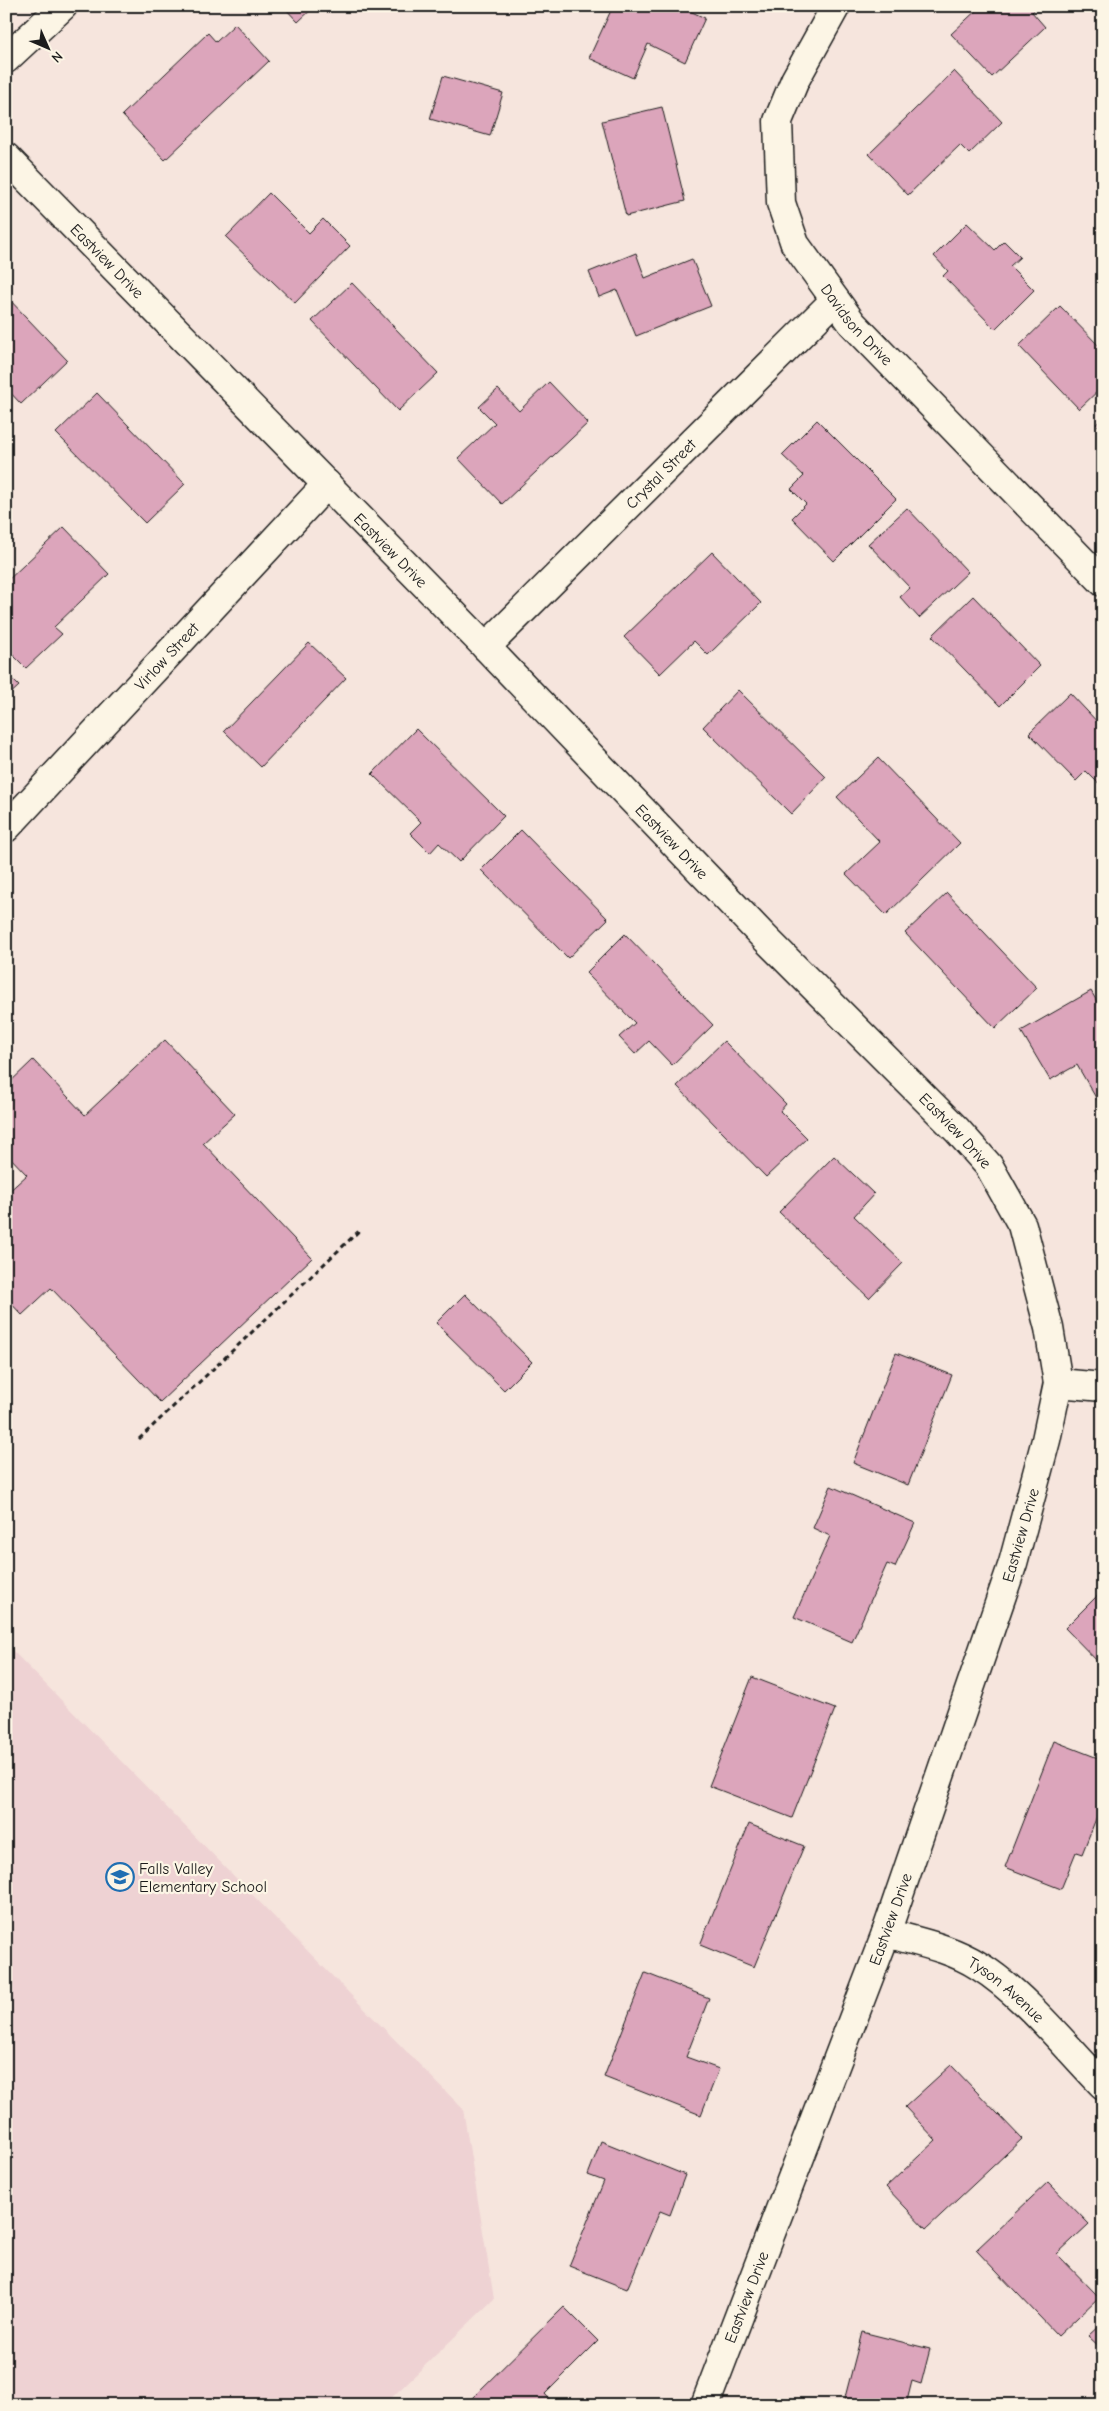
<svg xmlns="http://www.w3.org/2000/svg" width="1109" height="2411" viewBox="0 0 1109 2411" font-family="'Comic Neue',sans-serif">
	<rect width="100%" height="100%" fill="#f6e5dd"/>
	<filter id="ink" filterUnits="userSpaceOnUse"><feTurbulence type="fractalNoise" baseFrequency=".02" numOctaves="2"/><feDisplacementMap in="SourceGraphic" scale="10" xChannelSelector="R" yChannelSelector="G"/><feConvolveMatrix kernelMatrix="1 2 1 2 8 2 1 2 1" color-interpolation-filters="sRGB"/></filter>
	<g filter="url(#ink)">
		<polygon fill="#eed2d3" points="6,1644 463,2109 494,2299 384,2405 6,2405"/>
		<g fill="#dca5bb" stroke="#1c1c1c">
			<polygon points="283,6 315,6 298,22"/>
			<polygon points="613,6 679,6 705,18 685,62 648,44 633,78 589,58"/>
			<polygon points="981,6 1038,6 1032,12 1045,27 992,77 951,34"/>
			<polygon points="235,24 269,61 165,160 122,115 208,33 216,42"/>
			<polygon points="954,71 1002,122 969,154 960,145 908,195 869,154"/>
			<polygon points="443,76 503,93 490,136 430,119"/>
			<polygon points="662,107 685,201 626,216 602,121"/>
			<polygon points="269,193 309,233 323,219 350,246 295,303 226,237"/>
			<polygon points="967,223 995,250 1004,241 1020,257 1010,266 1034,290 995,329 943,276 948,271 934,256"/>
			<polygon points="636,253 645,278 692,259 711,306 636,336 617,290 599,297 589,272"/>
			<polygon points="352,283 438,373 398,411 312,321"/>
			<polygon points="6,296 67,360 21,404 6,388"/>
			<polygon points="1060,306 1103,350 1103,386 1079,409 1019,346"/>
			<polygon points="549,382 588,423 502,504 458,458 495,423 479,407 498,389 519,411"/>
			<polygon points="97,393 185,484 145,523 56,433"/>
			<polygon points="1103,418 1103,431 1096,424"/>
			<polygon points="817,420 896,499 834,561 792,518 806,504 791,489 804,476 782,455"/>
			<polygon points="907,508 968,572 919,618 900,597 910,588 868,544"/>
			<polygon points="64,527 109,574 54,627 62,634 26,668 6,648 6,582"/>
			<polygon points="712,552 761,603 708,655 694,641 660,674 624,637"/>
			<polygon points="973,596 1040,666 1000,706 932,636"/>
			<polygon points="309,643 346,678 261,767 224,731"/>
			<polygon points="6,673 19,686 6,698"/>
			<polygon points="738,690 826,777 791,814 703,727"/>
			<polygon points="1070,693 1103,728 1103,782 1100,785 1086,771 1076,781 1029,733"/>
			<polygon points="416,729 504,816 459,862 439,843 430,853 410,833 421,822 372,774"/>
			<polygon points="878,758 960,843 886,915 846,874 880,842 837,797"/>
			<polygon points="521,830 608,919 568,958 481,870"/>
			<polygon points="947,893 1037,988 995,1028 905,933"/>
			<polygon points="625,934 713,1025 672,1065 649,1041 635,1054 619,1037 635,1023 586,973"/>
			<polygon points="1091,991 1103,1012 1103,1110 1077,1065 1050,1080 1021,1031"/>
			<polygon points="165,1040 235,1114 203,1143 312,1258 160,1402 51,1288 22,1315 6,1298 6,1194 27,1175 6,1153 6,1086 33,1060 85,1115"/>
			<polygon points="724,1041 786,1104 780,1111 807,1138 766,1177 677,1086"/>
			<polygon points="834,1156 874,1194 854,1216 903,1263 869,1298 779,1212"/>
			<polygon points="1103,1165 1103,1183 1095,1169"/>
			<polygon points="465,1294 532,1362 504,1390 436,1323"/>
			<polygon points="896,1353 952,1375 908,1485 853,1463"/>
			<polygon points="831,1486 915,1523 895,1567 887,1564 852,1642 794,1617 830,1536 813,1528"/>
			<polygon points="1103,1590 1103,1667 1065,1628"/>
			<polygon points="752,1677 835,1709 792,1818 709,1786"/>
			<polygon points="1054,1741 1103,1760 1103,1801 1082,1854 1076,1852 1061,1889 1005,1867"/>
			<polygon points="749,1824 804,1846 754,1967 700,1945"/>
			<polygon points="645,1973 709,1998 686,2057 719,2069 701,2115 604,2077"/>
			<polygon points="951,2065 1022,2139 926,2229 886,2187 936,2140 905,2107"/>
			<polygon points="601,2141 685,2175 670,2215 660,2211 627,2289 569,2266 604,2181 588,2175"/>
			<polygon points="1048,2182 1089,2224 1057,2254 1099,2297 1058,2336 976,2250"/>
			<polygon points="564,2307 598,2341 545,2394 555,2405 475,2405 470,2400"/>
			<polygon points="1103,2322 1103,2350 1088,2336"/>
			<polygon points="862,2332 930,2349 921,2384 912,2381 906,2405 843,2405"/>
		</g>
		<g fill="none" stroke-linecap="round" stroke-linejoin="round">
			<defs>
				<g id="minor">
					<path id="s1" d="M 836,6 L 795,80 L 778,121 L 781,203 L 795,244 L 852,323 L 1103,582"/>
					<path id="s2" d="M 6,157 L 486,647 L 764,937 L 957,1130 L 989,1166 L 1022,1225 L 1049,1328 L 1058,1383 L 1046,1440 L 1013,1563 L 886,1933 L 705,2405"/>
					<path id="s3" d="M 486,647 L 835,300"/>
					<path id="s4" d="M 6,828 L 327,484"/>
					<polyline points="1058,1383 1103,1387"/>
					<path id="s5" d="M 886,1933 C 918,1942 951,1948 979,1966 C 1024,1994 1066,2047 1103,2085"/>
				</g>
				<polyline id="secondary" points="6,59 63,6"/>
			</defs>
			<use href="#minor" stroke="#1c1c1c" stroke-width="31"/>
			<use href="#secondary" stroke="#1c1c1c" stroke-width="31"/>
			<polyline stroke="#1c1c1c" stroke-width="3" stroke-dasharray="5 4" stroke-linecap="butt" points="139,1439 360,1230"/>
			<use href="#minor" stroke="#fcf5e5" stroke-width="28"/>
			<use href="#secondary" stroke="#fcf5e5" stroke-width="28"/>
		</g>
	</g>
	<defs>
		<symbol id="school-ring" viewBox="-11 -11 22 22"><circle r="9.5" fill="#fcf5e5" stroke="#1f6fb2" stroke-width="1.5"/><path d="M0-5L7-2L0 1L-7-2ZM-4 1L0 2.5L4 1V4Q0 6-4 4Z" fill="#1f6fb2"/></symbol>
	</defs>
	<g fill-rule="evenodd">
		<use href="#school-ring" x="104" y="1861" width="32" height="32"/>
	</g>
	<g text-anchor="middle" stroke-width="4.5" stroke-linejoin="round" paint-order="stroke">
		<g font-size="16" fill="#1c1c1c" stroke="#fcf5e5">
			<text dy="6" stroke="none"><textPath href="#s2" startOffset="145">Eastview Drive</textPath></text>
			<text dy="6" stroke="none"><textPath href="#s1" startOffset="356">Davidson Drive</textPath></text>
			<text dy="6" stroke="none"><textPath href="#s3" startOffset="246">Crystal Street</textPath></text>
			<text dy="6" stroke="none"><textPath href="#s2" startOffset="550">Eastview Drive</textPath></text>
			<text dy="6" stroke="none"><textPath href="#s4" startOffset="235">Virlow Street</textPath></text>
			<text dy="6" stroke="none"><textPath href="#s2" startOffset="955">Eastview Drive</textPath></text>
			<text dy="6" stroke="none"><textPath href="#s2" startOffset="1360">Eastview Drive</textPath></text>
			<text transform="translate(1020 1535) rotate(-74)" y="6">Eastview Drive</text>
			<text transform="translate(890 1919) rotate(-70)" y="6">Eastview Drive</text>
			<text dy="6" stroke="none"><textPath href="#s5" startOffset="135">Tyson Avenue</textPath></text>
			<text transform="translate(746 2297) rotate(-69)" y="6">Eastview Drive</text>
		</g>
		<g font-size="16" fill="#1c1c1c" stroke="#fcf5e5" text-anchor="start">
			<text x="139" y="1874">Falls Valley<tspan x="139" dy="18">Elementary School</tspan></text>
		</g>
	</g>
	<rect width="1109" height="2411" fill="none" stroke="#fcf5e5" stroke-width="25"/>
	<rect x="12" y="12" width="1084" height="2386" fill="none" stroke="#1c1c1c" stroke-width="2" filter="url(#ink)"/>
	<g transform="translate(48 48) rotate(135)" stroke="#fcf5e5" stroke-width="4" paint-order="stroke">
	<path d="M0-4L9 19L0 12L-9 19Z" fill="#1c1c1c"/>
	<text y="-8" font-size="14" font-weight="bold" text-anchor="middle" fill="#1c1c1c">N</text>
	</g>
</svg>
